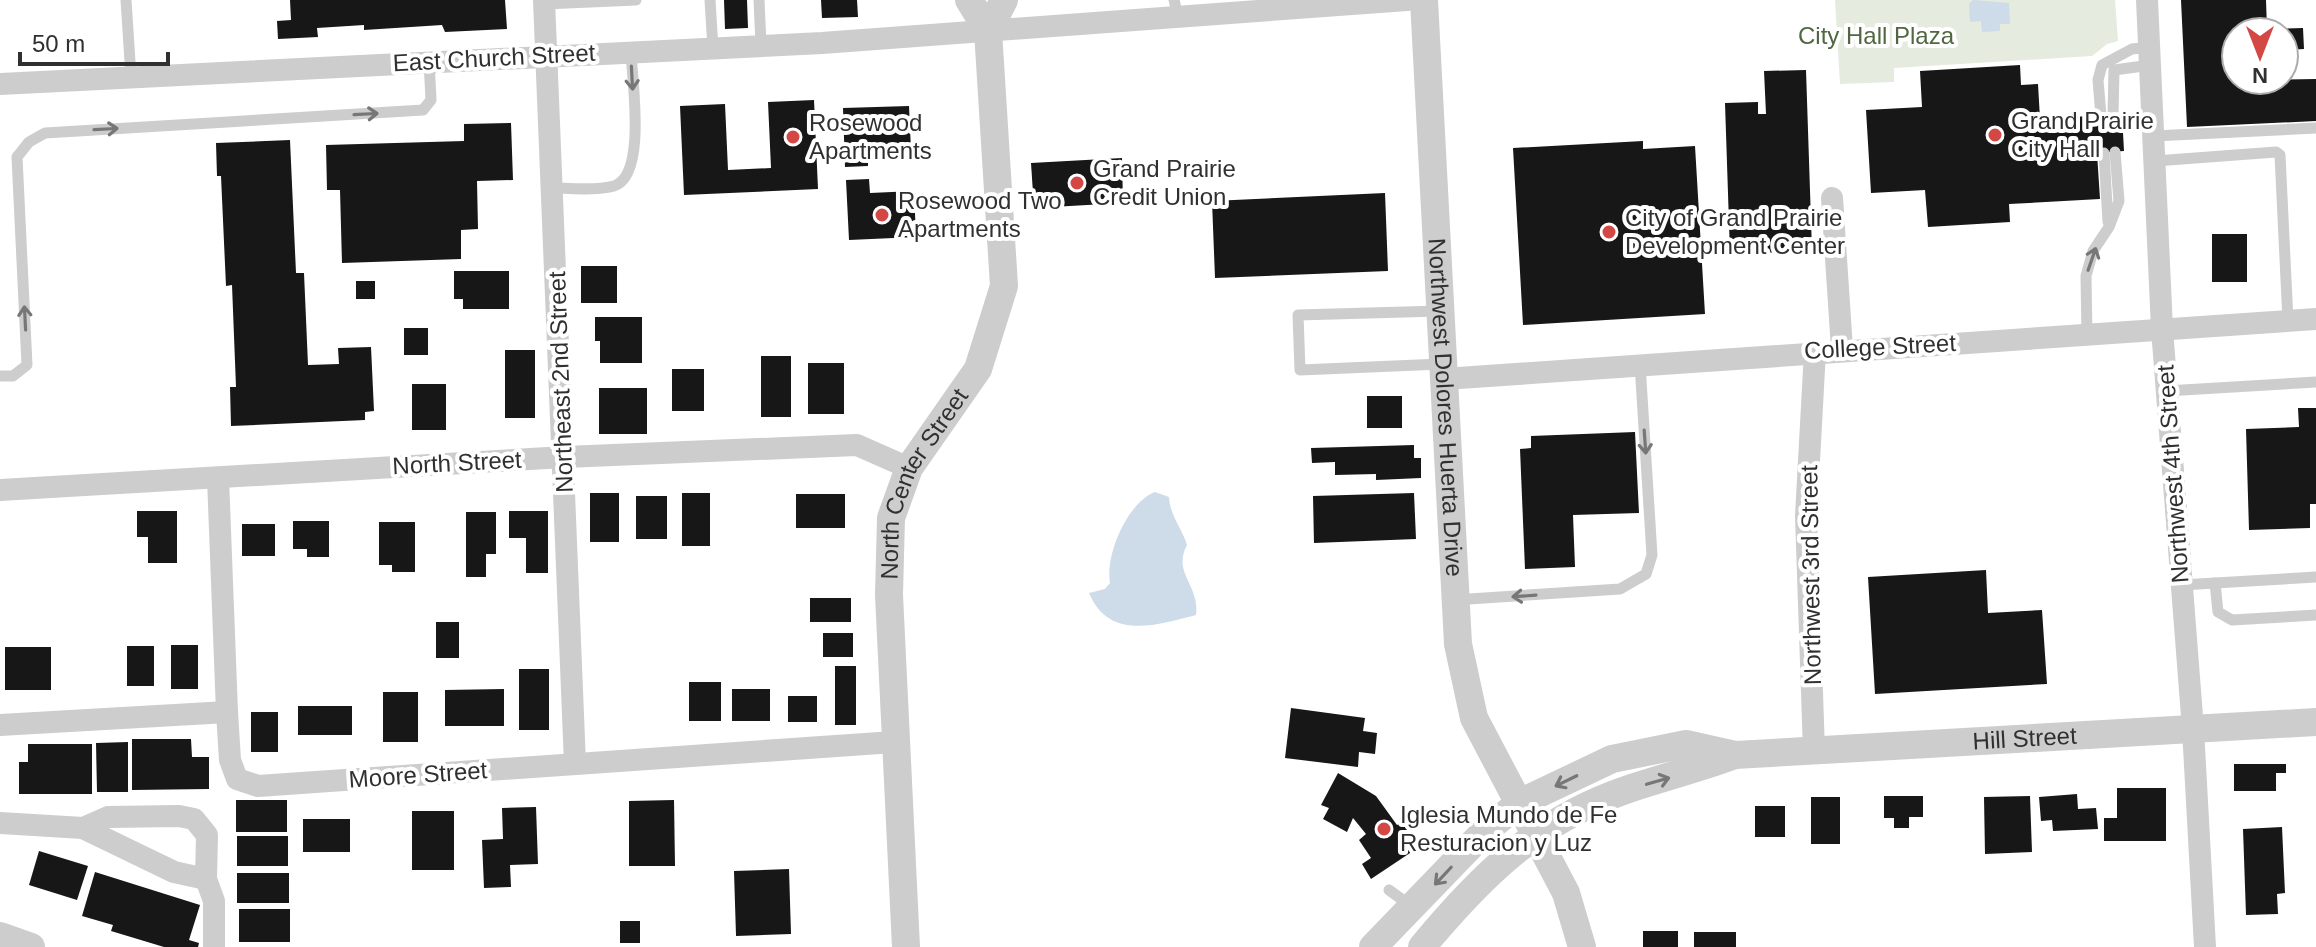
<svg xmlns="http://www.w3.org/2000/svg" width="2316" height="947" viewBox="0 0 2316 947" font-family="Arial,sans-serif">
	<rect width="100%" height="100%" fill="#fff"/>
	<polygon fill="#e5ebdf" points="1835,0 2115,0 2118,41 2107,44 2092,56 1894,68 1894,82 1840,84"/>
	<g fill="#cedce9">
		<polygon points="1973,0 2009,3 2010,24 2000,24 2000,31 1982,32 1981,21 1970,22 1969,4"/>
		<path d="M 1155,492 L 1169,497 C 1170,516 1182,528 1187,545 C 1172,573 1200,585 1196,615 C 1154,626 1109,640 1089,593 L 1105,589 L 1110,583 C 1105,554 1128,502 1155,492 Z"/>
	</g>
	<g fill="#171717">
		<polygon points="290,0 505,0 507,29 445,32 442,25 364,30 364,25 317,28 318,37 278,39 277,21 291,20"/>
		<polygon points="724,0 747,0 748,28 725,29"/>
		<polygon points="821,0 857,0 858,17 822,18"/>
		<polygon points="2181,0 2266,0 2267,29 2303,28 2304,49 2284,50 2284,32 2236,32 2236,80 2316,79 2316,121 2187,127"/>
		<polygon points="2020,65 2021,85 2038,84 2040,119 2122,114 2124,151 2097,153 2100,199 2009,204 2010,222 1928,227 1925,190 1871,193 1866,110 1922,107 1920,71"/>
		<polygon points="1806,70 1812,251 1730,254 1725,103 1758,102 1758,114 1766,114 1764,71"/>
		<polygon points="814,100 818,189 684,195 680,106 725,104 728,170 771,168 768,102"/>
		<polygon points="909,106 911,150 868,152 868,166 845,167 843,108"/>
		<polygon points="511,123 513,180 477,181 478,229 461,230 461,259 342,263 340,190 327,190 326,145 464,141 464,124"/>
		<polygon points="290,140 296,273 304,273 308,365 339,364 338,348 371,347 374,411 365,412 365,420 231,426 230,387 236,387 232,285 226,286 221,176 217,176 216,143"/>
		<polygon points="1643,141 1643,149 1695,146 1705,314 1523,325 1513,148"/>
		<polygon points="1122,158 1123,203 1034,208 1031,163"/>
		<polygon points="869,179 870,193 914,191 916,237 849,240 846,180"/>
		<polygon points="1385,193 1388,271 1215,278 1212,201"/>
		<rect x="2212" y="234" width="35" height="48"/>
		<rect x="581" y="266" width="36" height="37"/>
		<polygon points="454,271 509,271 509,309 463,309 463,299 454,299"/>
		<rect x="356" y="281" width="19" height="18"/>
		<polygon points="595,317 642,317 642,363 600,363 600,341 595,341"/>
		<rect x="404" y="328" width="24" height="27"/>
		<rect x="505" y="350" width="30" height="68"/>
		<rect x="761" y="356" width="30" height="61"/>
		<rect x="808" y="363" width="36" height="51"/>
		<rect x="672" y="369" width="32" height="42"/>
		<rect x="412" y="384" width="34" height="46"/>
		<rect x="599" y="388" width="48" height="46"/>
		<rect x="1367" y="396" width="35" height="32"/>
		<polygon points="2298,408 2316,408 2316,504 2310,504 2310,528 2249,530 2246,429 2299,427"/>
		<polygon points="1635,432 1639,513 1573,515 1575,567 1525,569 1520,449 1531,448 1531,436"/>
		<polygon points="1414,445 1414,458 1421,458 1421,478 1376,480 1376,474 1335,475 1335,462 1312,463 1311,448"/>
		<rect x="590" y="493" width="29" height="49"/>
		<rect x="682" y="493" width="28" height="53"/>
		<polygon points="1414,493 1416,539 1314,543 1313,496"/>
		<rect x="796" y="494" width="49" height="34"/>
		<rect x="636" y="496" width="31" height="43"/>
		<polygon points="137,511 177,511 177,563 148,563 148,537 137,537"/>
		<polygon points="509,511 548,511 548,573 526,573 526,538 509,538"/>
		<polygon points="466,512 496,512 496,554 486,554 486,577 466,577"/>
		<polygon points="293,521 329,521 329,557 307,557 307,549 293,549"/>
		<polygon points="379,522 415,522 415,572 392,572 392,565 379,565"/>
		<rect x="242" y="524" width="33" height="32"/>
		<polygon points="1986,570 1988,613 2042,610 2047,684 1875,694 1868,577"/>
		<rect x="810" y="598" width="41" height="24"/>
		<rect x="436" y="622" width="23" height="36"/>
		<rect x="823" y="633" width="30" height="24"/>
		<rect x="171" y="645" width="27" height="44"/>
		<rect x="127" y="646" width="27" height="40"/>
		<rect x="5" y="647" width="46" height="43"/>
		<rect x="835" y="666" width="21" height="59"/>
		<rect x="519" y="669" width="30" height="61"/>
		<rect x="689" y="682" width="32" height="39"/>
		<polygon points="504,689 504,726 445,726 445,690"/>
		<rect x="732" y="689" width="38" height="32"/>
		<rect x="383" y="692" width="35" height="50"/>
		<rect x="788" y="696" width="29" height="26"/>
		<rect x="298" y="706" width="54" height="29"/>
		<polygon points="1291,708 1365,718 1363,731 1377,733 1375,754 1359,752 1358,767 1285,758"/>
		<rect x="251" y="712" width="27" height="40"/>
		<polygon points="132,739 191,739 192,757 209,757 209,789 132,790"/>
		<polygon points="128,742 128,792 97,792 96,743"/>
		<polygon points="28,744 92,744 92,794 19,794 19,762 28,762"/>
		<polygon points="2234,764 2286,764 2286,773 2276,773 2276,791 2234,791"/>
		<polygon points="1338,773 1376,796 1397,825 1404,822 1409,833 1403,837 1413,851 1371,879 1362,864 1371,858 1359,840 1366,834 1353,818 1347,832 1323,819 1329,808 1321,805"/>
		<polygon points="2117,788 2166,788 2166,841 2104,841 2104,818 2117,818"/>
		<polygon points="2077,794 2078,809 2096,808 2098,829 2053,831 2052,820 2041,821 2039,797"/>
		<polygon points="1884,796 1923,796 1923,817 1909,817 1909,828 1894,828 1894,818 1884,818"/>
		<polygon points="2030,796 2032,852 1985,854 1984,797"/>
		<rect x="1811" y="797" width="29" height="47"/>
		<rect x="236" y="800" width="51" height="32"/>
		<polygon points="674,800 675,866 629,866 629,801"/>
		<rect x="1755" y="806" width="30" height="31"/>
		<polygon points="536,807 538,864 510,865 511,887 484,888 482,840 503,839 502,808"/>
		<rect x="412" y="811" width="42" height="59"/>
		<rect x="303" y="819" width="47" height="33"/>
		<polygon points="2282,827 2285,893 2277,894 2278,914 2246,915 2243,829"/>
		<rect x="237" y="836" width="51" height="30"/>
		<polygon points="39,851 88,866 77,900 29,885"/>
		<polygon points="789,869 791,934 736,936 734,871"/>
		<polygon points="95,872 200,905 189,940 199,943 198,947 164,947 111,931 113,925 82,916"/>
		<rect x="237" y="873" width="52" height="30"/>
		<rect x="239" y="909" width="51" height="33"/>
		<rect x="620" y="921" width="20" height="22"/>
		<rect x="1643" y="931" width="35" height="16"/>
		<rect x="1694" y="932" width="42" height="15"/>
	</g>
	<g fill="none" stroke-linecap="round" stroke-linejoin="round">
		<g stroke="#cdcdcd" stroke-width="11">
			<polyline points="126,0 131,77"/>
			<polyline points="710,0 713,48"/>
			<polyline points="759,0 761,45"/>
			<polyline points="1174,0 1178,16"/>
			<polyline points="545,4 636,0"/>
			<polyline points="2113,115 2114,70 2151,65"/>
			<polyline points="2101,116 2098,80 2102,65 2132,49 2150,47"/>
			<polyline points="2154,136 2316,128"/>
			<polyline points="2104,153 2108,222"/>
			<polyline points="2155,161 2276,152 2280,155 2288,321"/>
			<path d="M 552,188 C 572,188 595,191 614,186 C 647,176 632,80 631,52"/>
			<polyline points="1440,311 1298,315 1300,370 1441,364"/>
			<polyline points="2087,336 2086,276 2093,251 2109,227 2119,201 2115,152"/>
			<polyline points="0,376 13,376 27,365 17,157 29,142 45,133 423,110 431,100 429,61"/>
			<polyline points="2166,391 2316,382"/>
			<polyline points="2215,583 2218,612 2232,620 2316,615"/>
			<polyline points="2181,585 2316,577"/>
			<polyline points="1454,600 1620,589 1646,574 1652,555 1640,364"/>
			<polyline points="1389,890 1411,906"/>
		</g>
		<g stroke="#cdcdcd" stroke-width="22">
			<polyline points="544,0 575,764"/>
			<polyline points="2147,0 2162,329 2193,729 2205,947"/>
			<polyline points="0,84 822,43 1407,0"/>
			<polyline points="1832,198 1842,349"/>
			<polyline points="1444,379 2316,319"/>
			<polyline points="218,478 227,712 230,760 237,779 258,786 894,742"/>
			<polyline points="0,490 565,457 857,445 909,468"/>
			<polyline points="0,725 227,712"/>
			<polyline points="1814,751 1806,516 1815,351"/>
			<polyline points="0,823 83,828 174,872 206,879 214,901 214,947"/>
			<polyline points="83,828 108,817 179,816 194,819 207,835 206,879"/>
		</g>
		<g stroke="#cdcdcd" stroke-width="28">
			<path id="s1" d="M 1424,0 L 1458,644 L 1474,718 L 1566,893 L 1582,947"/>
			<polyline points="988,31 1004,0"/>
			<polyline points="0,936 31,947"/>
			<path id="s2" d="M 906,947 L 889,595 L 891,518 L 909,468 L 978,369 L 1004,286 L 988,31 L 969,0"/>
			<path id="s3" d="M 1373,947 L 1484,832 L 1519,803 L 1612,759 L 1686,744 L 1735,755 L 2316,722"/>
			<path d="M 1422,947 C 1480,877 1535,822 1623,791 C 1660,778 1698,769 1735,755"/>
		</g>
	</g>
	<defs><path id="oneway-shaft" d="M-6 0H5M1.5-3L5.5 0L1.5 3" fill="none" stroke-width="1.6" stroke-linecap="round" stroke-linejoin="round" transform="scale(2)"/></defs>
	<g stroke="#777">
		<use href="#oneway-shaft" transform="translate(632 78) rotate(87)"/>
		<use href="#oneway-shaft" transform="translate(366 114) rotate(-3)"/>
		<use href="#oneway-shaft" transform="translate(106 129) rotate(-3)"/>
		<use href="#oneway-shaft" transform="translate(2092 259) rotate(-71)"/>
		<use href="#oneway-shaft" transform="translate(25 318) rotate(-93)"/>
		<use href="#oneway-shaft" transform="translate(1645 442) rotate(86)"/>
		<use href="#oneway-shaft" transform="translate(1524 596) rotate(176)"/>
		<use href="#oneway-shaft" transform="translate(1566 781) rotate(154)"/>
		<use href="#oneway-shaft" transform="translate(1658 781) rotate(-16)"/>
		<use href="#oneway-shaft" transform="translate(1443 876) rotate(133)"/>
	</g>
	<g fill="#d34845" stroke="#fff" stroke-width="3">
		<circle cx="1995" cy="135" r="8"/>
		<circle cx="793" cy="137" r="8"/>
		<circle cx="1077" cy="183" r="8"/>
		<circle cx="882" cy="215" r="8"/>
		<circle cx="1609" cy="232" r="8"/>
		<circle cx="1384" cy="829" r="8"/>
	</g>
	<g text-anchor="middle" stroke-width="8" stroke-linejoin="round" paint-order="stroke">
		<g font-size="24" fill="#506741" stroke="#fff">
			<text x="1876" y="44">City Hall Plaza</text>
		</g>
		<g font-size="24" fill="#303030" stroke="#fff">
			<text transform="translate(494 58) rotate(-3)" y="8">East Church Street</text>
			<text transform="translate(1880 347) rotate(-3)" y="8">College Street</text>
			<text transform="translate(561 382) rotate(-92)" y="8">Northeast 2nd Street</text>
			<text dy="8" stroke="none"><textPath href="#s1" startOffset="408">Northwest Dolores Huerta Drive</textPath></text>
			<text transform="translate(457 463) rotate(-3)" y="8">North Street</text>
			<text transform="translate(2173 474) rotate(-94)" y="8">Northwest 4th Street</text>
			<text dy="8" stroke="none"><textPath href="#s2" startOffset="472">North Center Street</textPath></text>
			<text transform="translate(1811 575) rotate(-91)" y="8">Northwest 3rd Street</text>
			<text dy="8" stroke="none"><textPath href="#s3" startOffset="724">Hill Street</textPath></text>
			<text transform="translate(418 775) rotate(-4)" y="8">Moore Street</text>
		</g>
		<g font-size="24" fill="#303030" stroke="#fff" text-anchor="start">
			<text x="2011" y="129">Grand Prairie<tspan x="2011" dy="28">City Hall</tspan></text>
			<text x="809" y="131">Rosewood<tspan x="809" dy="28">Apartments</tspan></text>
			<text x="1093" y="177">Grand Prairie<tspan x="1093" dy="28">Credit Union</tspan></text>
			<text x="898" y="209">Rosewood Two<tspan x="898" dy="28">Apartments</tspan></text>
			<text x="1625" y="226">City of Grand Prairie<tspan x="1625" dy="28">Development Center</tspan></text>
			<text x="1400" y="823">Iglesia Mundo de Fe<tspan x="1400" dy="28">Resturacion y Luz</tspan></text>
		</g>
	</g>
	<g transform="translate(2260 56) rotate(180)"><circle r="38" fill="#ffffff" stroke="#acacac" stroke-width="2"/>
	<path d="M0-6L14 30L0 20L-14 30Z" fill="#d34845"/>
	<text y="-12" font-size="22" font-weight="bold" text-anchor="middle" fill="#303030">N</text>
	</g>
	<path d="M20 52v12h148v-12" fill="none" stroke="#303030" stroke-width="4"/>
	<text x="32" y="52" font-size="24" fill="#303030" stroke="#ffffff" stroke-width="6" paint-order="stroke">50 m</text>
</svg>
